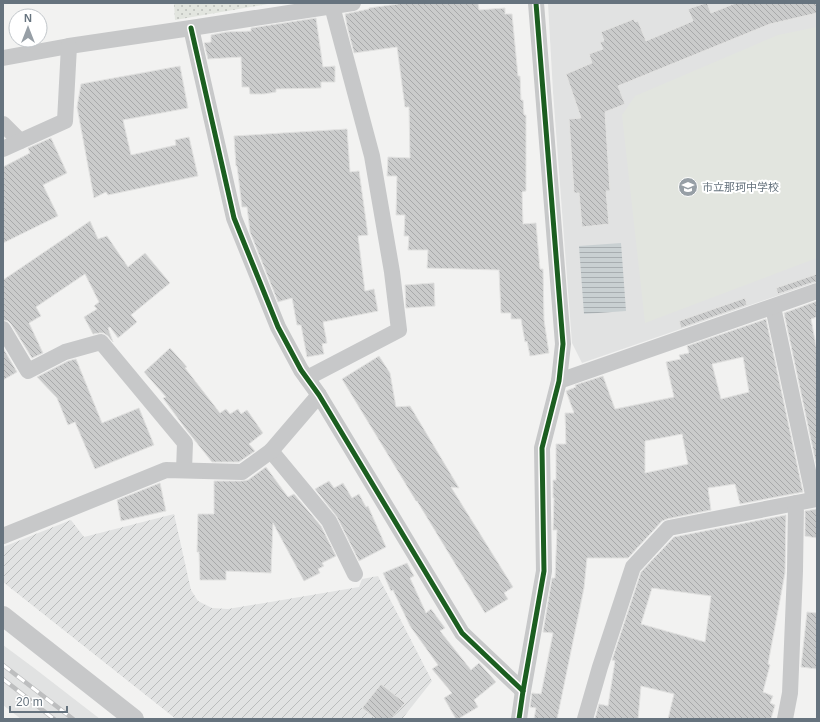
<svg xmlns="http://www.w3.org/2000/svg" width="820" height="722" viewBox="0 0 820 722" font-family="Arial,'Noto Sans JP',sans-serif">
	<defs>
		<pattern id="industrial-furrows" width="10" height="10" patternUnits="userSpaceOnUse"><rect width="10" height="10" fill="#e1e2e2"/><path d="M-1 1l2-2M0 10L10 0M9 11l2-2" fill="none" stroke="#babcbc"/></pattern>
		<pattern id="green-dots" width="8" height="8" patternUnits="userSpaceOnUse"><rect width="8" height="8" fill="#e2e5df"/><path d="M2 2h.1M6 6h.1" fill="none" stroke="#bbbeba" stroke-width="1.8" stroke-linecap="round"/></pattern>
		<pattern id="water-rules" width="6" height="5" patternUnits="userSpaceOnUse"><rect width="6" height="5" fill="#c9d0d2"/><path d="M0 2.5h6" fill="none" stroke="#a7adb0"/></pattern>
		<pattern id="building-back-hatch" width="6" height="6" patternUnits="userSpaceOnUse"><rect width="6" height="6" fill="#cacbcb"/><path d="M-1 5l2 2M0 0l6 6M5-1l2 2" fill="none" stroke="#a8a9aa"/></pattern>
	</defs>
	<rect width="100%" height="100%" fill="#f2f2f1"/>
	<g fill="#e1e2e2">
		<polygon points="548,3 817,3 817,282 582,363 572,343 553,92"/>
		<polygon points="3,645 34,668 100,719 21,719 3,705"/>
	</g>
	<polygon fill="url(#industrial-furrows)" points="174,514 191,590 198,601 212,608 228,609 359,587 362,579 378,576 432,681 402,719 176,719 3,582 3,547 71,520 84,537"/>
	<polygon fill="url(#green-dots)" points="174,3 268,3 268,4 175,20"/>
	<polygon fill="#e2e5df" points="817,27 817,258 645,323 622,115 635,96 778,35"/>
	<polygon fill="url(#water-rules)" points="621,243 626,311 584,314 579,246"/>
	<g fill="url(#building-back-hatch)" stroke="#e2e2e1" fill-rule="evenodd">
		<polygon points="398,3 478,3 479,10 505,8 505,14 512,14 518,76 520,76 521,100 523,100 524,115 526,115 526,191 522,192 523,224 536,223 539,258 540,269 543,269 544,320 549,353 530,356 527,341 525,342 521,319 511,319 511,313 501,313 499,270 427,268 428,250 408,250 409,236 404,236 405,215 396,215 397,176 387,176 388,157 410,158 409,107 405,107 397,47 354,53 347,26 345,14 369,9 369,8 398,4"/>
		<polygon points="706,3 707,3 711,13 736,3 817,3 817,13 770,24 618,86 625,104 605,112 610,191 606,191 609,224 582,227 579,193 574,193 569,119 581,118 566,74 592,63 589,54 603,49 600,42 604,41 601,32 634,19 635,22 638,21 646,41 693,21 688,9"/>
		<polygon points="316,18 323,67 335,66 335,82 321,82 321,88 276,89 276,92 264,94 250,94 249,87 242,87 241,57 208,59 204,43 211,42 211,35 226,32 251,31 251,28"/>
		<polygon points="180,66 188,108 123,120 131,155 176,145 175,140 189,137 198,176 108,195 106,192 94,198 77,107 81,84"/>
		<polygon points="347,129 350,172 359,171 368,235 358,236 365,291 374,289 378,311 323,322 327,343 322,344 324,354 307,357 301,325 297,325 292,298 278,302 250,232 247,207 242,207 237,166 236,166 234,136"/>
		<polygon points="51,138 67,173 43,185 58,216 3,243 3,167 30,153 28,148"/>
		<polygon points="90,221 98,239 107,236 128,267 145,253 170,283 131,315 137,322 118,338 110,327 108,328 113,342 108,336 104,333 99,333 93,334 84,317 97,309 94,306 99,302 85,274 36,307 41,316 29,323 43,353 32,358 11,324 8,321 3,320 3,280"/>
		<polygon points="817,274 817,282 814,282 778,294 776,288"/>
		<polygon points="434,283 435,306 406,308 405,285"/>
		<polygon points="745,298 747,305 681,328 679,321"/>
		<polygon points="817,301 817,317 811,319 817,351 817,468 784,313"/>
		<path d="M 766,319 L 803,492 L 740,504 L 735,484 L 708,488 L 711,510 L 667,519 L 662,521 L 628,558 L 587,558 L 584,588 L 557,719 L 534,719 L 536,708 L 530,707 L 532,693 L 541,694 L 553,633 L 543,632 L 552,578 L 555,578 L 557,530 L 553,530 L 554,498 L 553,498 L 553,480 L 556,480 L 556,444 L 566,444 L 565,413 L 574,413 L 566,391 L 576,387 L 575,385 L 603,376 L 615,409 L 674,397 L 666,362 L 681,359 L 679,355 L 689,353 L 687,346 ZM 743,357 L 749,392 L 721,399 L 712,364 ZM 682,434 L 688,464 L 645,473 L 645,441 Z"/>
		<polygon points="3,348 17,372 3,380"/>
		<polygon points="170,348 187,367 185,368 220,413 226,409 230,414 238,409 241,414 247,410 263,433 249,444 255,451 239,462 212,462 185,428 163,398 166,397 144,372"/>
		<polygon points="379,356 390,373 396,407 410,406 459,488 451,487 513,587 504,593 508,599 485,613 417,501 416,501 342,379"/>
		<polygon points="76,359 102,423 139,408 154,445 95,469 75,422 68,425 57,398 37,377 68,361"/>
		<polygon points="266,467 288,497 294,494 321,526 336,556 322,563 324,566 318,569 320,573 304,581 273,523 271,573 226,571 226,580 200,580 199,552 197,552 198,514 214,514 214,481 242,481 248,480"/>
		<polygon points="329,481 334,488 343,483 352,498 359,494 366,507 368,506 386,547 359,561 337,517 315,489"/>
		<polygon points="160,483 166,511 121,521 117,500"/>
		<polygon points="817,509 817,538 805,536 805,511"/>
		<path d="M 786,515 L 785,573 L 768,664 L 770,665 L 763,692 L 773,696 L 770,703 L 775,705 L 771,719 L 668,719 L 674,694 L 641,686 L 638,719 L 595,719 L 599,704 L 608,706 L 615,661 L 612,660 L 641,572 L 674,537 ZM 652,588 L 711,596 L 705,642 L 641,624 Z"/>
		<polygon points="407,563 414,576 410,578 426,613 431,609 445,628 440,631 471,670 479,663 496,682 474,700 478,707 458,719 456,719 444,698 452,693 432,669 438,665 410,626 393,590 391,591 383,573"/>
		<polygon points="807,612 817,613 817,669 801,667"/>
		<polygon points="381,684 405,703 391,719 376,719 362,708"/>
	</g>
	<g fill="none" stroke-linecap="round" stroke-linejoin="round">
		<g stroke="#c7c8c9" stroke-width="16">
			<polyline points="191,28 234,218 278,327 301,370 319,395 462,633 523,691"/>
			<polyline points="3,58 69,46 191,28 353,3"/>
			<polyline points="3,124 20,141"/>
			<polyline points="3,149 65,121 69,46"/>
			<polyline points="773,307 814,499"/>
			<polyline points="3,329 28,371 65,352 101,342 185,443 184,470"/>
			<polyline points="307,378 399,330 392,272 372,156 332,6"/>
			<polyline points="559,381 817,291"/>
			<polyline points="271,451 329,521 355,574"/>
			<polyline points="3,536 166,470 242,472 271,451 319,395"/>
			<polyline points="519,719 523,691 544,571 542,448 559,381 563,344 536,3"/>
			<polyline points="585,719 600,667 633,567 669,528 796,503"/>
			<polyline points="785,719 790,693 795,571 796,503 817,499"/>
		</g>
		<polyline stroke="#c7c8c9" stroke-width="20" points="3,616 134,719"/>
		<defs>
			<g id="rail">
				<polyline points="3,665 73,719"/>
				<polyline points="3,679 54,719"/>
			</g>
		</defs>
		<use href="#rail" stroke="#bdbebf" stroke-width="4.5"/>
		<use href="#rail" stroke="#fff" stroke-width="3" stroke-dasharray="9" stroke-linecap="butt"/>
		<defs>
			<g id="cycleway">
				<polyline points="191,28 234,218 278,327 301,370 319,395 462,633 523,691"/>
				<polyline points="519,719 523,691 544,571 542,448 559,381 563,344 536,3"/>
			</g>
		</defs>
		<use href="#cycleway" stroke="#fff" stroke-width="8"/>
		<use href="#cycleway" stroke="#1b5e20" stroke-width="5"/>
	</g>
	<defs>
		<symbol id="school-disc" viewBox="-11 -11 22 22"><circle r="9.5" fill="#979fa6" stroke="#fff"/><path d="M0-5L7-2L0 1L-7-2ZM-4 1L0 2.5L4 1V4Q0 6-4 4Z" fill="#fff"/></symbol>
	</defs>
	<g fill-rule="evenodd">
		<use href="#school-disc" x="677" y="176" width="22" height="22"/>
	</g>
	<g text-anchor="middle" stroke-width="4" stroke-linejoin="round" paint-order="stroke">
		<g font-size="11" fill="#66737e" stroke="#fff" text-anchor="start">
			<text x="702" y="191">市立那珂中学校</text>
		</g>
	</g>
	<rect width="820" height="722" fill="none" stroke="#66737e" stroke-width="8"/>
	<g transform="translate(28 28)"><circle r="19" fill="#ffffff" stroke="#c2c7cb"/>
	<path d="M0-3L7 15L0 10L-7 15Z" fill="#979fa6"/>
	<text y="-6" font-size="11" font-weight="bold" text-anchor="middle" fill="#66737e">N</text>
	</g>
	<path d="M10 706v6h57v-6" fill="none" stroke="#66737e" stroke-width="2"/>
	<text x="16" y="706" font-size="12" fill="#66737e" stroke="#ffffff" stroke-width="3" paint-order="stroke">20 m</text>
</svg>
